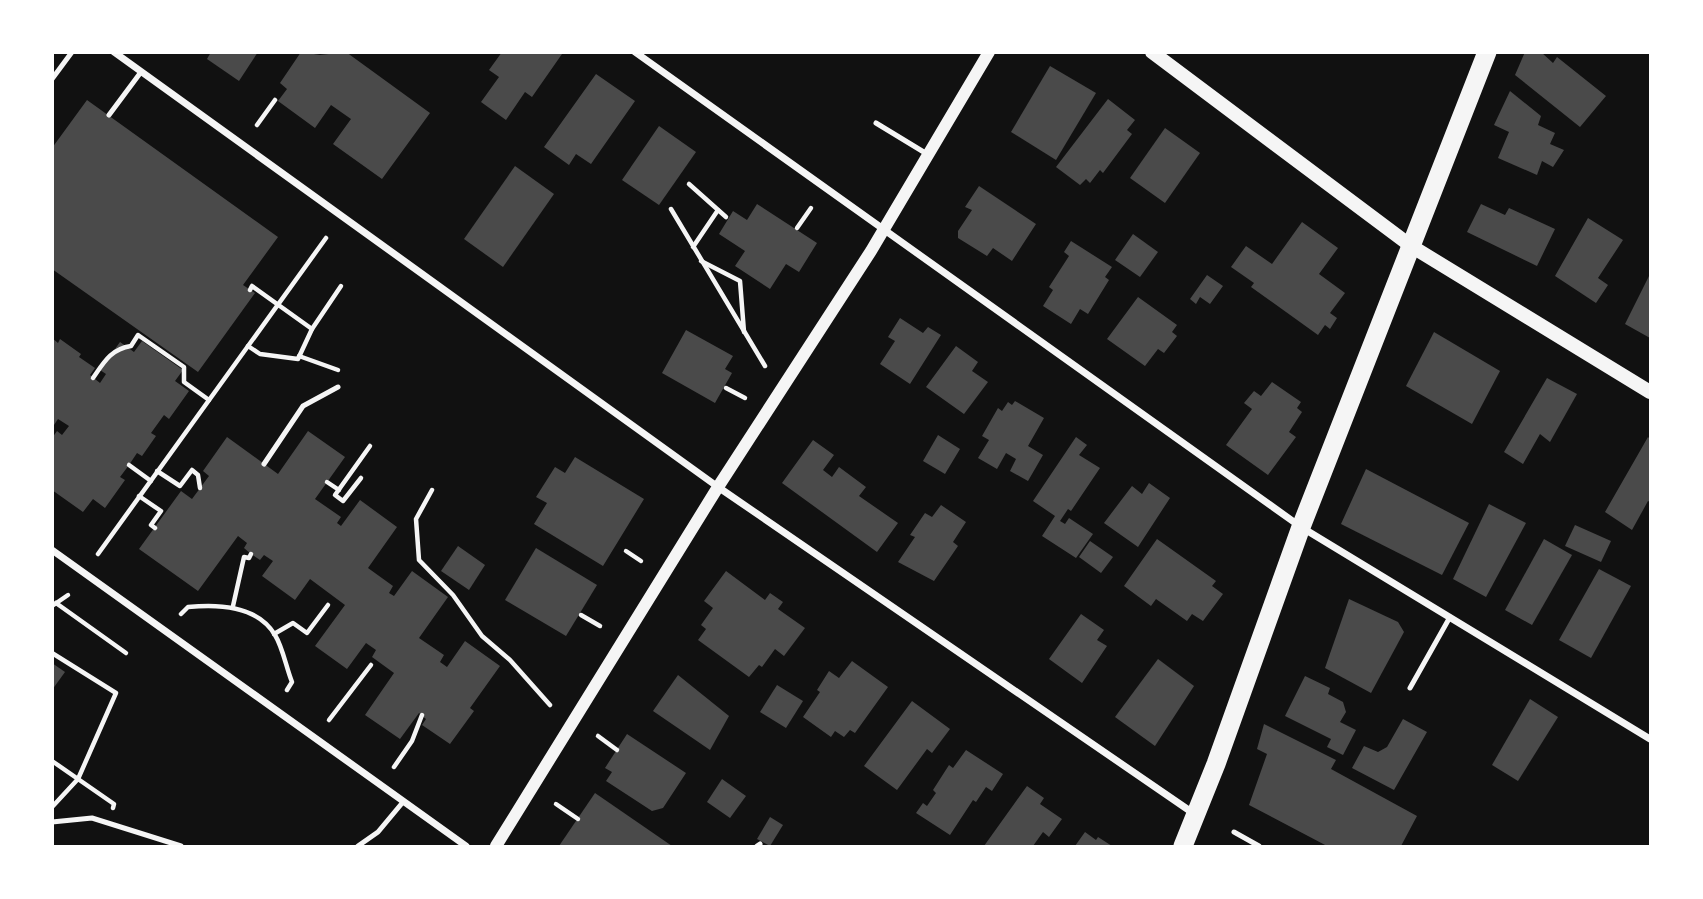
<svg xmlns="http://www.w3.org/2000/svg" width="1703" height="899" viewBox="0 0 1703 899" font-family="Lora,serif">
	<rect width="100%" height="100%" fill="#111"/>
	<g fill="#4a4a4a">
		<polygon points="211,52 258,52 239,81 207,59"/>
		<polygon points="301,52 320,55 346,52 430,113 382,179 333,144 351,119 331,105 315,128 278,101 287,89 280,83"/>
		<polygon points="502,52 562,54 532,97 525,92 506,120 481,102 499,77 489,70"/>
		<polygon points="1525,52 1541,52 1553,63 1557,57 1606,96 1580,127 1515,75"/>
		<polygon points="1050,66 1096,93 1056,160 1011,132"/>
		<polygon points="596,74 635,101 591,164 576,154 569,165 544,147"/>
		<polygon points="1510,91 1541,116 1538,125 1555,133 1550,144 1564,150 1553,167 1542,161 1537,175 1498,158 1509,132 1494,125"/>
		<polygon points="1108,99 1135,120 1127,130 1132,134 1103,173 1100,170 1090,183 1086,179 1080,185 1056,167"/>
		<polygon points="87,100 278,237 243,285 255,293 198,372 52,269 52,148"/>
		<polygon points="659,126 696,152 659,205 622,180"/>
		<polygon points="1165,128 1200,153 1165,203 1130,178"/>
		<polygon points="515,166 554,194 503,267 464,239"/>
		<polygon points="979,186 1036,224 1012,261 993,248 987,256 958,238 958,231 972,210 965,207"/>
		<polygon points="757,204 817,243 799,272 786,264 770,289 735,266 745,251 719,234 733,211 747,220"/>
		<polygon points="1481,204 1505,215 1509,208 1555,229 1537,266 1467,232"/>
		<polygon points="1588,218 1623,240 1598,278 1608,285 1596,303 1555,276"/>
		<polygon points="1302,222 1338,248 1319,274 1345,293 1330,313 1337,318 1330,329 1325,325 1318,335 1251,287 1254,283 1231,267 1246,246 1272,264"/>
		<polygon points="1133,234 1158,252 1140,277 1115,260"/>
		<polygon points="1071,241 1112,267 1105,277 1109,280 1088,314 1080,309 1071,324 1043,306 1053,290 1049,287 1069,256 1064,252"/>
		<polygon points="1650,274 1650,338 1625,324"/>
		<polygon points="1207,275 1223,286 1210,304 1200,297 1196,304 1190,299"/>
		<polygon points="1138,297 1177,325 1172,332 1177,336 1164,353 1158,349 1145,366 1107,339"/>
		<polygon points="900,318 923,333 928,327 941,335 910,384 880,364 895,341 888,337"/>
		<polygon points="686,330 733,356 725,369 732,373 715,403 662,373"/>
		<polygon points="1434,332 1500,371 1472,424 1406,386"/>
		<polygon points="52,338 58,343 60,339 81,354 79,357 95,368 90,375 100,383 106,374 100,370 120,342 134,352 142,341 183,370 175,381 189,391 169,419 164,415 151,433 156,436 142,456 137,453 129,465 120,477 125,480 105,508 93,499 83,512 52,490 52,438 57,431 62,435 69,426 58,419 52,428"/>
		<polygon points="956,346 978,362 972,371 988,382 964,414 926,387"/>
		<polygon points="1547,378 1577,394 1550,442 1540,434 1523,464 1504,452"/>
		<polygon points="1272,382 1301,402 1297,408 1302,412 1289,432 1296,437 1268,475 1226,445 1252,409 1244,403 1254,391 1261,396"/>
		<polygon points="1015,401 1044,418 1028,446 1043,455 1028,481 1010,471 1016,459 1006,453 997,469 978,458 989,440 982,436 998,408 1002,411 1008,402 1012,405"/>
		<polygon points="308,431 345,457 315,499 341,517 337,523 341,526 360,500 397,527 368,568 393,586 389,593 394,596 412,571 448,597 419,638 444,655 440,662 447,667 465,641 500,666 470,708 474,711 450,744 422,725 426,719 419,713 400,739 365,715 394,673 372,657 376,650 366,643 347,669 315,646 345,605 310,579 295,600 262,576 273,561 264,555 260,560 251,554 244,548 247,543 238,536 198,591 139,549 181,491 192,499 209,476 203,471 227,437 278,474"/>
		<polygon points="938,435 960,449 945,474 923,461"/>
		<polygon points="1076,437 1087,445 1079,455 1100,468 1071,511 1068,509 1060,521 1065,524 1069,518 1093,534 1076,558 1042,536 1055,516 1033,501"/>
		<polygon points="1648,437 1650,439 1650,502 1648,501 1632,530 1605,512"/>
		<polygon points="813,440 834,455 823,470 832,477 839,467 866,487 859,496 898,523 877,552 782,483"/>
		<polygon points="575,457 644,499 603,566 534,524 547,503 536,497 555,467 565,473"/>
		<polygon points="1366,469 1469,523 1442,575 1341,524"/>
		<polygon points="1149,483 1170,498 1138,547 1104,523 1132,486 1142,494"/>
		<polygon points="1489,504 1526,523 1486,597 1453,579"/>
		<polygon points="941,505 966,522 953,542 958,546 934,581 898,562 915,537 910,535 925,513 932,517"/>
		<polygon points="1575,525 1611,541 1601,562 1565,546"/>
		<polygon points="1157,539 1216,581 1212,586 1223,594 1203,621 1192,614 1187,621 1156,599 1151,606 1124,586"/>
		<polygon points="1544,539 1572,555 1532,625 1505,610"/>
		<polygon points="1090,541 1113,557 1101,573 1079,557"/>
		<polygon points="458,546 485,565 469,590 441,571"/>
		<polygon points="536,548 597,585 566,636 505,600"/>
		<polygon points="1599,569 1631,586 1591,658 1559,640"/>
		<polygon points="726,571 765,600 770,593 783,602 778,609 805,628 784,656 775,649 762,667 759,665 749,677 698,640 706,629 701,625 713,608 704,601"/>
		<polygon points="1349,599 1398,622 1404,632 1371,693 1325,668"/>
		<polygon points="1081,614 1104,630 1097,640 1107,646 1082,683 1049,659"/>
		<polygon points="1158,659 1194,686 1155,746 1115,717"/>
		<polygon points="852,661 888,687 855,733 850,730 844,737 835,731 831,737 803,717 820,692 817,690 829,671 839,678"/>
		<polygon points="52,663 65,672 52,690"/>
		<polygon points="678,675 729,716 710,750 653,711"/>
		<polygon points="1305,676 1330,688 1328,694 1343,702 1346,712 1340,722 1356,730 1343,755 1327,747 1331,739 1285,716"/>
		<polygon points="777,685 803,701 786,728 760,712"/>
		<polygon points="1530,699 1558,717 1518,781 1492,765"/>
		<polygon points="912,701 950,729 932,753 927,749 897,790 864,766"/>
		<polygon points="1403,719 1427,732 1394,790 1352,768 1364,746 1378,752 1387,747"/>
		<polygon points="1264,724 1336,760 1331,769 1417,816 1401,846 1327,846 1249,805 1267,754 1257,749"/>
		<polygon points="627,734 686,773 663,808 652,811 606,781 612,772 605,768"/>
		<polygon points="966,750 1003,774 992,791 986,787 976,802 973,800 950,835 916,813 923,803 927,806 936,793 933,790 949,765 953,768"/>
		<polygon points="722,779 746,796 730,818 707,802"/>
		<polygon points="1027,786 1044,798 1040,804 1062,819 1049,837 1043,832 1033,846 984,846"/>
		<polygon points="595,793 672,846 559,846"/>
		<polygon points="770,817 783,825 770,846 757,839"/>
		<polygon points="1085,832 1096,840 1098,837 1112,846 1075,846"/>
	</g>
	<g fill="none" stroke-linecap="round" stroke-linejoin="round">
		<g stroke="#f5f5f5" stroke-width="4.5">
			<polyline points="257,125 275,100"/>
			<polyline points="689,184 726,217"/>
			<polyline points="671,209 765,366"/>
			<polyline points="797,228 811,208"/>
			<polyline points="693,247 718,210"/>
			<polyline points="701,261 740,281 744,332"/>
			<polyline points="312,329 341,286"/>
			<polyline points="248,346 260,354 298,359 312,329 252,286 250,290"/>
			<polyline points="299,356 338,370"/>
			<path d="M 93,378 C 104,362 111,349 131,346 L 138,335 L 184,367 L 184,382 L 209,400"/>
			<polyline points="726,388 745,398"/>
			<polyline points="129,465 151,481"/>
			<polyline points="157,471 180,486 192,470 198,475 200,488"/>
			<polyline points="361,478 343,501 335,495 370,446"/>
			<polyline points="327,482 339,490"/>
			<polyline points="432,490 416,519 419,560 453,595 482,636 510,660 550,705"/>
			<polyline points="139,496 161,511 151,525 155,528"/>
			<polyline points="626,551 641,561"/>
			<polyline points="98,554 326,238"/>
			<polyline points="56,603 126,653"/>
			<polyline points="52,606 68,595"/>
			<polyline points="233,606 244,557 249,558 251,554"/>
			<path d="M 181,614 L 188,607 C 217,604 257,605 275,635 C 283,648 286,667 292,682 L 287,690"/>
			<polyline points="581,615 600,626"/>
			<polyline points="274,634 293,623 307,633 328,605"/>
			<polyline points="52,653 116,693 78,779 53,806"/>
			<polyline points="329,720 371,665"/>
			<polyline points="598,736 617,750"/>
			<polyline points="52,761 114,804 113,808"/>
			<polyline points="394,767 412,741 422,715"/>
			<polyline points="556,804 578,819"/>
		</g>
		<g stroke="#f5f5f5" stroke-width="5">
			<polyline points="52,79 72,52"/>
			<polyline points="109,115 141,72"/>
			<polyline points="876,123 927,154"/>
			<polyline points="264,464 303,406 338,387"/>
			<polyline points="1410,688 1450,617"/>
			<polyline points="52,822 92,818 181,846"/>
			<polyline points="1234,832 1259,846"/>
			<polyline points="358,846 378,832 403,802"/>
			<polyline points="757,846 760,844"/>
		</g>
		<g stroke="#f5f5f5" stroke-width="7">
			<polyline points="114,52 718,487 1193,813"/>
			<polyline points="635,52 1301,527 1650,739"/>
			<polyline points="52,550 466,846"/>
		</g>
		<polyline stroke="#f5f5f5" stroke-width="12" points="496,846 718,487 871,251 989,52"/>
		<polyline stroke="#f5f5f5" stroke-width="14" points="1152,52 1411,246 1650,392"/>
		<polyline stroke="#f5f5f5" stroke-width="19" points="1183,846 1216,764 1301,527 1487,52"/>
	</g>
	<rect width="1703" height="899" fill="none" stroke="#ffffff" stroke-width="108"/>
</svg>
